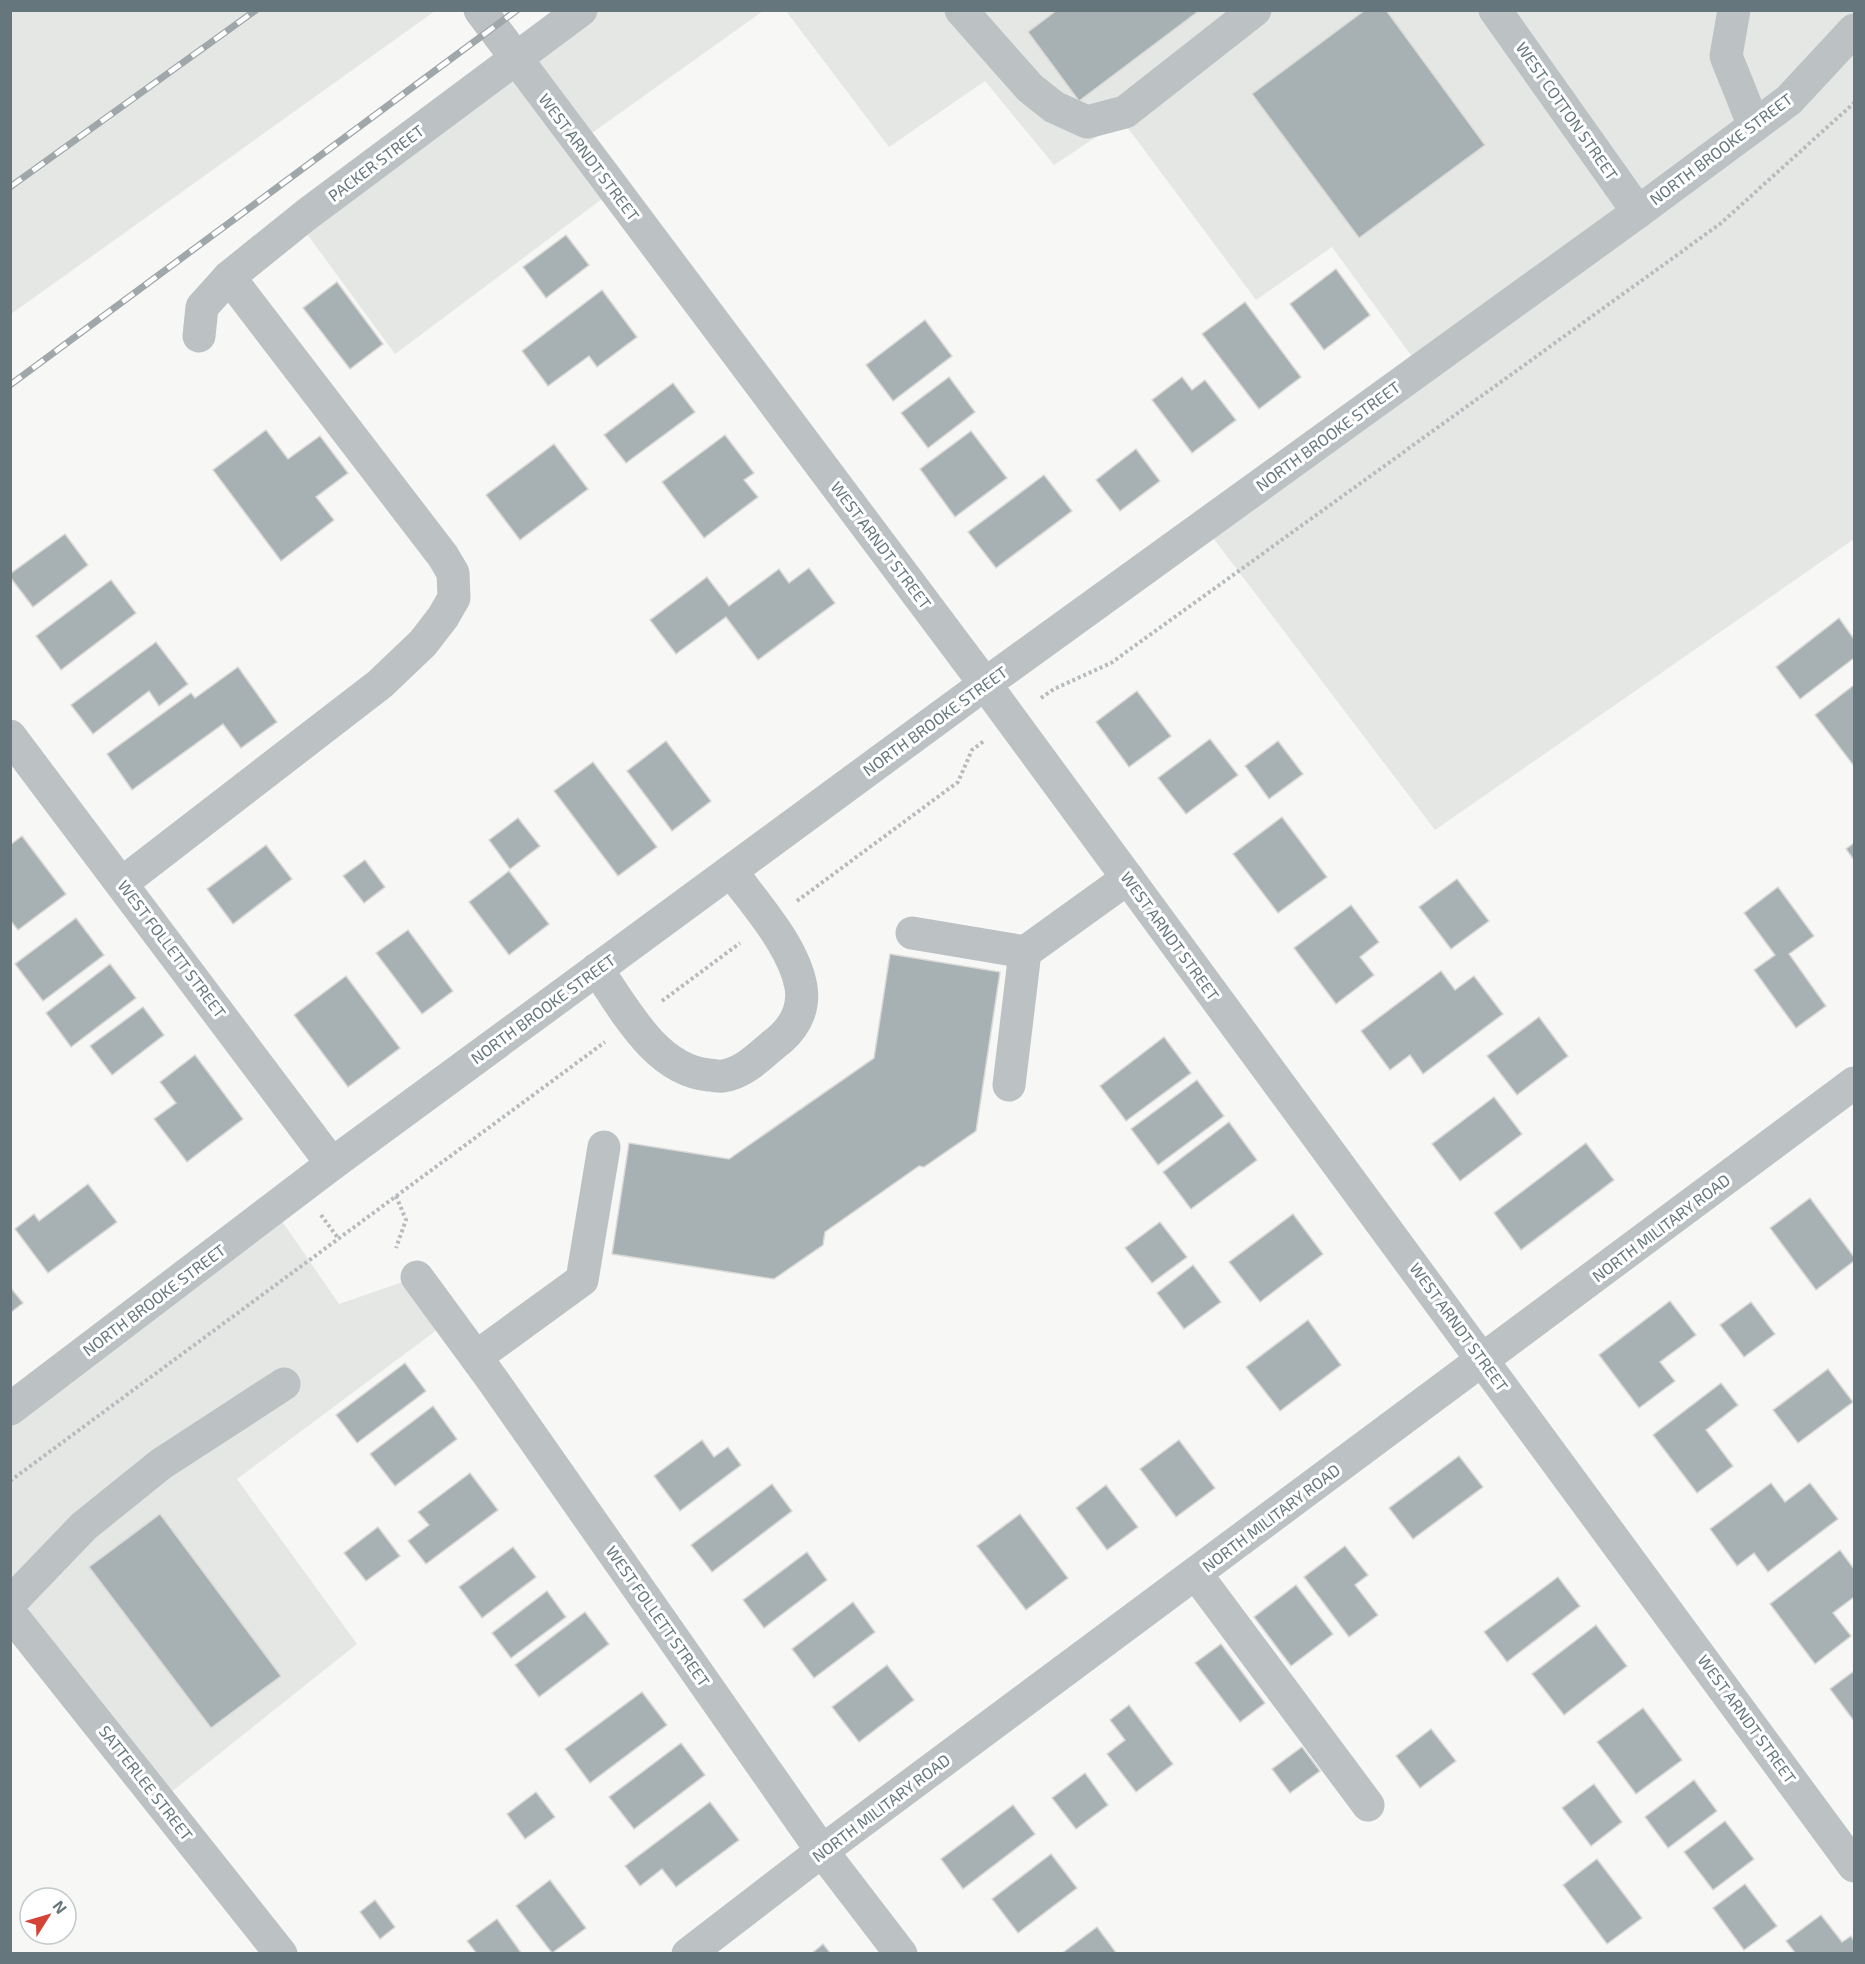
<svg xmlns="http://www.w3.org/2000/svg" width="1865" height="1964" viewBox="0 0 1865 1964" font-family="'Exo 2',sans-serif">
	<rect width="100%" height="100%" fill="#f7f7f5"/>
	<g fill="#e5e7e5">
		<polygon points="11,10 435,10 435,11 11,314"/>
		<polygon points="581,11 763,11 578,143 614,190 395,354 307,234"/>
		<polygon points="786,11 1854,11 1854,539 1435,830 1204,526 1421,369 1332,247 1256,300 1122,120 1054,165 985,81 889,147"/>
		<polygon points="273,1208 339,1304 417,1277 449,1321 237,1479 357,1644 160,1801 11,1613 11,1409"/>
	</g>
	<g fill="#a7b0b3" stroke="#d9d9d7" stroke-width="1.5">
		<polygon points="1057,10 1200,10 1079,101 1028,32"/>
		<polygon points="1365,10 1386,10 1485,145 1359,238 1252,94"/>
		<polygon points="566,235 589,265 546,298 523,267"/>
		<polygon points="1336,269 1370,315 1324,350 1290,304"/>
		<polygon points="337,282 383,344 350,369 303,308"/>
		<polygon points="602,290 637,337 597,367 589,356 548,386 522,351"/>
		<polygon points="1245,302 1301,377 1259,409 1202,334"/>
		<polygon points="925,320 952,356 893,401 866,365"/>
		<polygon points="949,377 975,412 928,448 901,413"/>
		<polygon points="1182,377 1192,390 1205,380 1236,420 1192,453 1152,400"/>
		<polygon points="673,383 695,412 626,463 604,435"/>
		<polygon points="266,430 288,459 320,436 348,473 316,497 334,520 281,561 213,470"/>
		<polygon points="971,431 1007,478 955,517 920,469"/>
		<polygon points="725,435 754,473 744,480 758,497 704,538 662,482"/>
		<polygon points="554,444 588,489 520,540 486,495"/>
		<polygon points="1136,449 1160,481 1120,511 1096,480"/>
		<polygon points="1044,475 1072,511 996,568 968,532"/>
		<polygon points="65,534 88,565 33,607 10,577 10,574"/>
		<polygon points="809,568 835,603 758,660 726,617 676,654 650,620 707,577 729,606 779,569 789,583"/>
		<polygon points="111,580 136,613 61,670 36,636"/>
		<polygon points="1839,618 1854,639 1854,658 1800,699 1776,667"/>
		<polygon points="156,642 188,684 159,706 149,691 93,734 71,705"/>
		<polygon points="238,667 277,722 241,748 223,724 132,790 107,754 191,693 195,698"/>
		<polygon points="1854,685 1854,766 1815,715"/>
		<polygon points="1137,691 1171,736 1129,767 1096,722"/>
		<polygon points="1210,739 1238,775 1186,814 1158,778"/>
		<polygon points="666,741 711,801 672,831 627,771"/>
		<polygon points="1278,741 1303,774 1269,799 1245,766"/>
		<polygon points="593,762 657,847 618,876 554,791"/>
		<polygon points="1282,817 1327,877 1278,913 1233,854"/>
		<polygon points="518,818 540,846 510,869 489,840"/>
		<polygon points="22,836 66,894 18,930 10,920 10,845"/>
		<polygon points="1854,843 1854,860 1846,849"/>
		<polygon points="266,845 292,879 233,924 207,889"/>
		<polygon points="365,860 385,887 364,903 343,876"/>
		<polygon points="509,871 549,924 509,955 469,902"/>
		<polygon points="1457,879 1489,921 1451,949 1419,907"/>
		<polygon points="1778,887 1814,936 1789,954 1826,1006 1796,1028 1754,970 1775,955 1744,913"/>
		<polygon points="1351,905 1379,942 1360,957 1374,975 1336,1004 1294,948"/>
		<polygon points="76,918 104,955 43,1001 15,964"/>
		<polygon points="408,930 453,991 422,1014 376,953"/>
		<polygon points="890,954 1000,972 976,1131 924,1167 919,1166 825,1232 823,1245 774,1279 612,1254 629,1143 729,1159 874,1058"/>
		<polygon points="110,964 136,998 71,1047 46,1013"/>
		<polygon points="1441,971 1455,990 1474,976 1503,1014 1423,1074 1410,1055 1390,1070 1361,1031"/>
		<polygon points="346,976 400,1048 348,1087 294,1015"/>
		<polygon points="143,1007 164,1035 112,1075 90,1046"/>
		<polygon points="1539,1017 1568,1056 1517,1095 1487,1056"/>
		<polygon points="1164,1037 1191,1073 1126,1121 1100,1086"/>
		<polygon points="195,1055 243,1119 187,1162 154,1119 176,1103 160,1082"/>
		<polygon points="1197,1080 1224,1116 1158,1165 1131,1129"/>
		<polygon points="1494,1097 1522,1134 1460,1181 1432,1144"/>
		<polygon points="1229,1122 1257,1160 1191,1209 1163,1172"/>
		<polygon points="1586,1143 1614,1180 1521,1250 1494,1213"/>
		<polygon points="88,1184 117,1222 48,1273 15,1229 34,1214 39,1221"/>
		<polygon points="1810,1198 1854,1257 1854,1261 1816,1290 1770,1228"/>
		<polygon points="1293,1214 1323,1254 1260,1302 1229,1262"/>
		<polygon points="1160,1222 1187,1257 1152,1283 1125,1248"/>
		<polygon points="1193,1265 1221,1302 1184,1329 1157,1293"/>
		<polygon points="10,1287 23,1303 10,1313"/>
		<polygon points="1670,1301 1696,1335 1660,1362 1675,1381 1639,1408 1599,1355"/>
		<polygon points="1751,1302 1775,1334 1744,1357 1720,1325"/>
		<polygon points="1308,1320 1341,1365 1280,1411 1246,1367"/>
		<polygon points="405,1363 426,1391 357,1443 336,1415"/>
		<polygon points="1828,1369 1853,1402 1798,1443 1773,1410"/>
		<polygon points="1721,1383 1738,1405 1706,1430 1733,1466 1697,1493 1653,1435"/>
		<polygon points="433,1406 457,1439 395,1486 370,1454"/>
		<polygon points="702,1440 714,1457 728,1447 741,1465 680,1511 654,1476"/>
		<polygon points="1179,1440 1215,1488 1176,1517 1140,1469"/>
		<polygon points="1459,1456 1483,1487 1413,1539 1389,1508"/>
		<polygon points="470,1473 498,1510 426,1564 408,1541 429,1525 418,1512"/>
		<polygon points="1771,1483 1785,1502 1810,1483 1838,1519 1768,1572 1754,1553 1737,1566 1710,1529"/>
		<polygon points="772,1484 792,1511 712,1572 691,1545"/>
		<polygon points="1106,1485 1138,1527 1107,1550 1076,1508"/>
		<polygon points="160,1514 281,1676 211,1728 89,1567"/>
		<polygon points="1020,1514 1068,1578 1026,1610 977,1546"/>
		<polygon points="378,1527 400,1556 366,1581 344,1553"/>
		<polygon points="1345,1546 1368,1575 1355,1585 1378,1615 1349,1637 1304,1577"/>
		<polygon points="513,1547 536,1577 482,1618 459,1587"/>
		<polygon points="1840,1550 1854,1569 1854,1597 1833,1613 1851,1636 1815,1664 1770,1604"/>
		<polygon points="807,1552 827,1580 764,1628 743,1600"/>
		<polygon points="1558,1577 1580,1606 1507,1662 1484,1632"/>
		<polygon points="1296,1585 1333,1634 1291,1666 1254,1617"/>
		<polygon points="547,1591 566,1617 511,1658 492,1633"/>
		<polygon points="853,1602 875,1632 814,1678 792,1649"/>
		<polygon points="585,1612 609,1644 539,1697 515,1665"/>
		<polygon points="1596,1625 1627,1666 1564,1715 1532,1674"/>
		<polygon points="1221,1644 1265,1703 1240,1722 1195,1663"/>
		<polygon points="887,1665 914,1700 859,1742 832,1707"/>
		<polygon points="1854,1671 1854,1721 1830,1689"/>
		<polygon points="642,1692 667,1725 590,1783 565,1749"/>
		<polygon points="1129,1705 1173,1764 1136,1792 1107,1754 1125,1740 1110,1720"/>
		<polygon points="1643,1708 1682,1760 1636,1794 1597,1742"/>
		<polygon points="1431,1729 1456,1761 1420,1788 1396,1756"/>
		<polygon points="681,1743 705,1775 634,1829 609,1797"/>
		<polygon points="1302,1747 1320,1771 1290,1793 1272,1769"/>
		<polygon points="1085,1773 1108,1805 1076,1829 1052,1798"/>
		<polygon points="1694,1780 1717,1811 1668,1848 1645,1817"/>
		<polygon points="1594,1784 1622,1822 1591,1846 1562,1808"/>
		<polygon points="536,1792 555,1817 525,1839 507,1814"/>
		<polygon points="710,1802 739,1840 676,1887 662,1869 640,1886 625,1866"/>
		<polygon points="1013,1805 1035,1834 963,1889 941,1859"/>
		<polygon points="1725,1821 1754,1859 1713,1890 1684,1852"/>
		<polygon points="1051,1854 1077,1888 1018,1933 992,1899"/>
		<polygon points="1597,1859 1642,1918 1607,1944 1563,1885"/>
		<polygon points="550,1880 586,1928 552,1953 516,1906"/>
		<polygon points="1745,1884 1777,1926 1744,1950 1713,1908"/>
		<polygon points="375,1900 395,1927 380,1939 360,1912"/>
		<polygon points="1821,1915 1842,1942 1851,1936 1854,1941 1854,1954 1796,1954 1786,1941"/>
		<polygon points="497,1919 522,1954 477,1954 467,1941"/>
		<polygon points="1097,1927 1117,1954 1061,1954"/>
		<polygon points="823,1944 831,1954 811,1954"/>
	</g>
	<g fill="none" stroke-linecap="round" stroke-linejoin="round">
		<g stroke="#b7bbbd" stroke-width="4" stroke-dasharray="3 3" stroke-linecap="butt">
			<polyline points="1041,698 1054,689 1111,663 1720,224 1854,103"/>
			<polyline points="797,901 958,782 972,750 984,741"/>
			<polyline points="662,1001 740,943"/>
			<polyline points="396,1196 406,1220 396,1248"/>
			<polyline points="321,1215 338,1238"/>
			<polyline points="10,1481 605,1042"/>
		</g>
		<g stroke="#bcc2c4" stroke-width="33">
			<polyline points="480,10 985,684 1854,1866"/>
			<polyline points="961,10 1030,88 1054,107 1087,122 1125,112 1255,10"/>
			<polyline points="1495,10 1638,212"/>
			<polyline points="1734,10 1726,56 1754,126"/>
			<polyline points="199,336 202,307 229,277 306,215 581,10"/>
			<polyline points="10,736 332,1164"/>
			<polyline points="122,883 380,684 423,643 443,617 454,598 453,573 443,556 229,277"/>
			<polyline points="912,933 1025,952"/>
			<path d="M 597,969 C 625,1010 656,1070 709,1075 C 714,1075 719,1077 723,1076 C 743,1073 759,1057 773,1045 C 792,1031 805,1012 801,987 C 794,946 755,904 731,871"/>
			<polyline points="1009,1085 1025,952 1128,878"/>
			<polyline points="417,1277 494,1382 822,1851 901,1954"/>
			<polyline points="476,1357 582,1280 604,1147"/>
			<polyline points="10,1409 332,1164 985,684 1638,212 1789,100 1854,30"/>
			<polyline points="1196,1574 1368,1805"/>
			<polyline points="10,1603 84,1526 161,1464 284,1384"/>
			<polyline points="10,1613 281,1954"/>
			<polyline points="688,1954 822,1851 1854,1083"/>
		</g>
		<defs>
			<g id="rail">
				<polyline points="10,187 256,10"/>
				<polyline points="10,385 517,10"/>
			</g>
		</defs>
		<use href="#rail" stroke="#9fa7aa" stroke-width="7"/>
		<use href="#rail" stroke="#fff" stroke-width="4.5" stroke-dasharray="14" stroke-linecap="butt"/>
	</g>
	<g text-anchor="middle" stroke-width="6" stroke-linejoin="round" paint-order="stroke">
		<g font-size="16" fill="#65777d" stroke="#fff">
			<text transform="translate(1567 111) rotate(55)" y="6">WEST COTTON STREET</text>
			<text transform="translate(1721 149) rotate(-37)" y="6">NORTH BROOKE STREET</text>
			<text transform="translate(589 157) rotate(53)" y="6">WEST ARNDT STREET</text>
			<text transform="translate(376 163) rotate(-37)" y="6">PACKER STREET</text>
			<text transform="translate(1328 436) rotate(-36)" y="6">NORTH BROOKE STREET</text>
			<text transform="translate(881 545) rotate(53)" y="6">WEST ARNDT STREET</text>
			<text transform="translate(935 721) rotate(-36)" y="6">NORTH BROOKE STREET</text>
			<text transform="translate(1170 936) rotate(54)" y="6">WEST ARNDT STREET</text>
			<text transform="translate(172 949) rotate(53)" y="6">WEST FOLLETT STREET</text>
			<text transform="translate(543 1009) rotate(-36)" y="6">NORTH BROOKE STREET</text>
			<text transform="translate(1661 1228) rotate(-37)" y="6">NORTH MILITARY ROAD</text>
			<text transform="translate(154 1300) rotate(-37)" y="6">NORTH BROOKE STREET</text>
			<text transform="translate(1459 1327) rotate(54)" y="6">WEST ARNDT STREET</text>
			<text transform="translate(1271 1518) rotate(-37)" y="6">NORTH MILITARY ROAD</text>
			<text transform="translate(658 1616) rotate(55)" y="6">WEST FOLLETT STREET</text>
			<text transform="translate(1747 1719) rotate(54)" y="6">WEST ARNDT STREET</text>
			<text transform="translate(146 1783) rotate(52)" y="6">SATTERLEE STREET</text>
			<text transform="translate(881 1808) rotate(-37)" y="6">NORTH MILITARY ROAD</text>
		</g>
	</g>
	<rect width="1865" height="1964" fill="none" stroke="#65777d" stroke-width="24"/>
	<g transform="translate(48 1916) rotate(53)"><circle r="28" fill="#ffffff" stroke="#c1c9cb" stroke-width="1.5"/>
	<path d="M0-4.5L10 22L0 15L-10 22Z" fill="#d54236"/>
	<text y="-9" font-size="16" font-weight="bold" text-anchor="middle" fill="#65777d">N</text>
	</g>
</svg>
